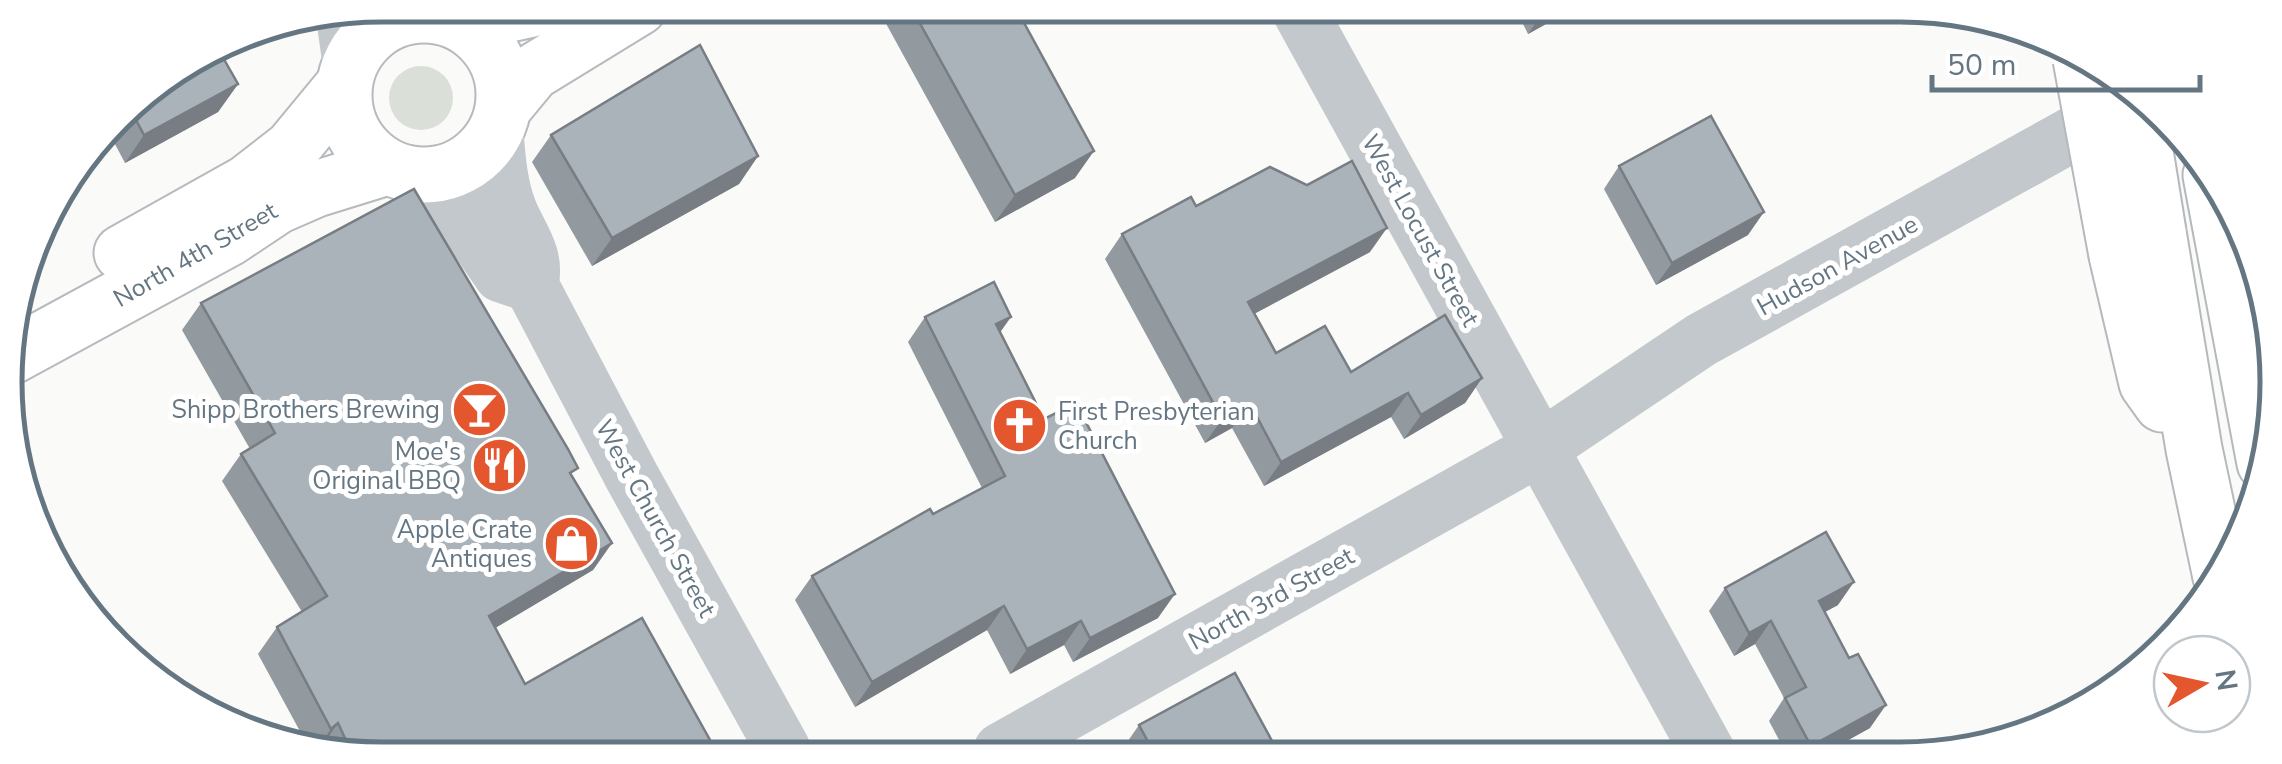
<svg xmlns="http://www.w3.org/2000/svg" width="2282" height="764" viewBox="0 0 2282 764" font-family="'Nunito Sans',sans-serif">
	<rect width="100%" height="100%" fill="#fafaf8"/>
	<circle fill="#dadfd7" cx="421" cy="98" r="32"/>
	<g fill="none" stroke-linecap="round" stroke-linejoin="round">
		<defs>
			<g id="major">
				<circle cx="424" cy="95" r="80"/>
				<polyline points="456,20 496,17 546,6"/>
				<polyline points="504,107 533,72 639,7"/>
				<polyline points="122,253 247,183 292,148 344,85"/>
				<polyline points="10,357 229,238 277,206 316,189 387,167"/>
			</g>
			<g id="highway">
				<polyline points="2211,175 2265,463"/>
				<polyline points="2158,232 2194,449 2221,577"/>
				<polyline points="2117,255 2147,383 2162,404"/>
			</g>
		</defs>
		<use href="#major" stroke="#b5babe" stroke-width="59"/>
		<use href="#highway" stroke="#b4b9bd" stroke-width="59"/>
		<g stroke="#c3c8cc" stroke-width="55">
			<polyline points="424,5 434,14"/>
			<polyline points="1300,12 1709,754"/>
			<polyline points="343,13 350,63"/>
			<path d="M 496,132 C 498,158 500,186 510,211 C 521,238 538,254 531,285 L 632,477 L 783,749"/>
			<polyline points="412,175 451,202 501,275 531,285"/>
			<polyline points="1001,750 1542,447 1701,340 2134,100"/>
		</g>
		<use href="#major" stroke="#fff" stroke-width="55"/>
		<use href="#highway" stroke="#fff" stroke-width="55"/>
		<defs>
			<g id="highway-bridge">
				<polyline points="2081,59 2117,255"/>
				<polyline points="2135,89 2158,232"/>
			</g>
		</defs>
		<use href="#highway-bridge" stroke="#b4b9bd" stroke-width="59" stroke-linecap="butt"/>
		<use href="#highway-bridge" stroke="#fff" stroke-width="55"/>
	</g>
	<g fill="#929a9f">
		<polygon points="878,9 1017,10 1075,178 995,222"/>
		<polygon points="1518,14 1564,14 1528,34"/>
		<polygon points="238,84 218,112 125,163 108,131 133,99"/>
		<polygon points="551,135 758,156 739,184 592,266 532,162"/>
		<polygon points="1619,166 1748,235 1656,285 1604,189"/>
		<polygon points="1196,206 1370,252 1254,314 1276,353 1351,372 1482,378 1465,403 1404,439 1391,417 1264,486 1232,428 1205,443 1105,259 1122,234"/>
		<polygon points="201,303 572,477 612,543 593,570 495,628 525,684 715,749 308,746 258,654 277,627 302,612 222,481 241,454 250,449 182,330"/>
		<polygon points="925,317 1000,332 1044,419 1158,618 1073,662 1064,645 1010,674 987,630 855,707 795,600 812,576 982,488 908,342"/>
		<polygon points="1725,588 1838,605 1824,612 1870,728 1821,755 1787,755 1769,721 1784,698 1755,644 1734,656 1709,611"/>
		<polygon points="1139,725 1278,752 1121,751"/>
	</g>
	<g fill="#777d82">
		<polygon points="1542,14 1564,14 1528,34"/>
		<polygon points="238,84 218,112 125,163 144,135"/>
		<polygon points="1094,151 1075,178 995,222 1015,195"/>
		<polygon points="758,156 739,184 592,266 612,238"/>
		<polygon points="1764,212 1748,235 1656,285 1672,263"/>
		<polygon points="1387,228 1370,252 1231,326 1248,302"/>
		<polygon points="1011,317 994,341 996,324"/>
		<polygon points="1482,378 1465,403 1404,439 1421,415"/>
		<polygon points="1408,393 1391,417 1264,486 1281,462"/>
		<polygon points="1250,404 1232,428 1205,443 1222,419"/>
		<polygon points="612,543 593,570 470,643 489,616"/>
		<polygon points="1854,582 1838,605 1803,624 1819,601"/>
		<polygon points="1175,594 1158,618 1073,662 1090,638"/>
		<polygon points="1004,606 987,630 855,707 872,682"/>
		<polygon points="1081,621 1064,645 1010,674 1027,649"/>
		<polygon points="1771,621 1755,644 1734,656 1749,633"/>
		<polygon points="1886,705 1870,728 1821,755 1805,755 1811,746"/>
		<polygon points="338,723 322,746 319,746 331,729"/>
	</g>
	<g fill="#aab3b9" stroke="#777d82" stroke-width="2.5">
		<polygon points="912,9 1017,10 1094,151 1015,195"/>
		<polygon points="700,45 758,156 612,238 551,135"/>
		<polygon points="217,47 238,84 144,135 128,105 133,99"/>
		<polygon points="1711,116 1764,212 1672,263 1619,166"/>
		<polygon points="1352,161 1387,228 1248,302 1276,353 1325,326 1351,372 1445,315 1482,378 1421,415 1408,393 1281,462 1250,404 1222,419 1122,234 1191,197 1196,206 1270,167 1307,185"/>
		<polygon points="414,189 568,449 578,468 570,473 612,543 489,616 525,684 642,618 715,749 349,747 338,723 331,729 277,627 327,596 241,454 275,433 201,303"/>
		<polygon points="994,282 1011,317 996,324 1044,419 1076,403 1175,594 1090,638 1081,621 1027,649 1004,606 872,682 812,576 930,509 933,514 1005,476 925,317"/>
		<polygon points="17,467 83,589 72,595 69,592 18,479"/>
		<polygon points="1826,532 1854,582 1819,601 1849,658 1858,654 1886,705 1811,746 1785,698 1806,687 1771,621 1749,633 1725,588"/>
		<polygon points="1235,673 1278,752 1153,751 1139,725"/>
	</g>
	<defs>
		<symbol id="bar-disc" viewBox="-11 -11 22 22"><circle r="9.5" fill="#e4572e" stroke="#fff"/><path d="M-6-5H6L.8 .8V4.5H3.5V6h-7V4.5H-.8V.8Z" fill="#fff"/></symbol>
		<symbol id="church-disc" viewBox="-11 -11 22 22"><circle r="9.5" fill="#e4572e" stroke="#fff"/><path d="M-1.2-6h2.4v3.5h3.3v2.4h-3.3V6h-2.4V-.1h-3.3v-2.4h3.3Z" fill="#fff"/></symbol>
		<symbol id="restaurant-disc" viewBox="-11 -11 22 22"><circle r="9.5" fill="#e4572e" stroke="#fff"/><path d="M-5-6h1v4h1v-4h1v4h1v-4h1v5L-1.5 .5V6h-2V.5L-5-1ZM5-6V6H3V1.5H1.5Q1.5-4 5-6Z" fill="#fff"/></symbol>
		<symbol id="shop-disc" viewBox="-11 -11 22 22"><circle r="9.5" fill="#e4572e" stroke="#fff"/><path d="M-5-2.5h2.3a2.7 3.5 0 0 1 5.4 0H5L5.5 6h-11ZM-1.5-2.5h3a1.5 2.3 0 0 0-3 0Z" fill="#fff"/></symbol>
	</defs>
	<g fill-rule="evenodd">
		<use href="#bar-disc" x="448" y="378" width="63" height="63"/>
		<use href="#church-disc" x="988" y="394" width="63" height="63"/>
		<use href="#restaurant-disc" x="468" y="434" width="63" height="63"/>
		<use href="#shop-disc" x="540" y="512" width="63" height="63"/>
	</g>
	<g text-anchor="middle" stroke-width="10" stroke-linejoin="round" paint-order="stroke">
		<g font-size="25" fill="#657683" stroke="#fff">
			<text transform="translate(1421 230) rotate(61)" y="9">West Locust Street</text>
			<text transform="translate(195 254) rotate(-30)" y="9">North 4th Street</text>
			<text transform="translate(1837 265) rotate(-29)" y="9">Hudson Avenue</text>
			<text transform="translate(656 518) rotate(61)" y="9">West Church Street</text>
			<text transform="translate(1271 598) rotate(-29)" y="9">North 3rd Street</text>
		</g>
		<g font-size="25" fill="#657683" stroke="#fff" text-anchor="end">
			<text x="440" y="418">Shipp Brothers Brewing</text>
			<text x="1058" y="420" text-anchor="start">First Presbyterian<tspan x="1058" dy="29">Church</tspan></text>
			<text x="461" y="460">Moe's<tspan x="461" dy="29">Original BBQ</tspan></text>
			<text x="532" y="538">Apple Crate<tspan x="532" dy="29">Antiques</tspan></text>
		</g>
	</g>
	<path d="M0 0H2282V764H0ZM382 22H1900A360 360 0 0 1 2260 382V382A360 360 0 0 1 1900 742H382A360 360 0 0 1 22 382V382A360 360 0 0 1 382 22Z" fill="#fff" fill-rule="evenodd"/>
	<path fill="none" stroke="#657683" stroke-width="5" d="M382 22H1900A360 360 0 0 1 2260 382V382A360 360 0 0 1 1900 742H382A360 360 0 0 1 22 382V382A360 360 0 0 1 382 22Z"/>
	<g transform="translate(2202 684) rotate(81)"><circle r="48" fill="#ffffff" stroke="#c1c8cd" stroke-width="2.5"/>
	<path d="M0-8L18 38L0 25L-18 38Z" fill="#e4572e"/>
	<text y="-15" font-size="28" font-weight="bold" text-anchor="middle" fill="#657683">N</text>
	</g>
	<path d="M1932 75v15h268v-15" fill="none" stroke="#657683" stroke-width="5"/>
	<text x="1947" y="75" font-size="30" fill="#657683" stroke="#ffffff" stroke-width="8" paint-order="stroke">50 m</text>
</svg>
